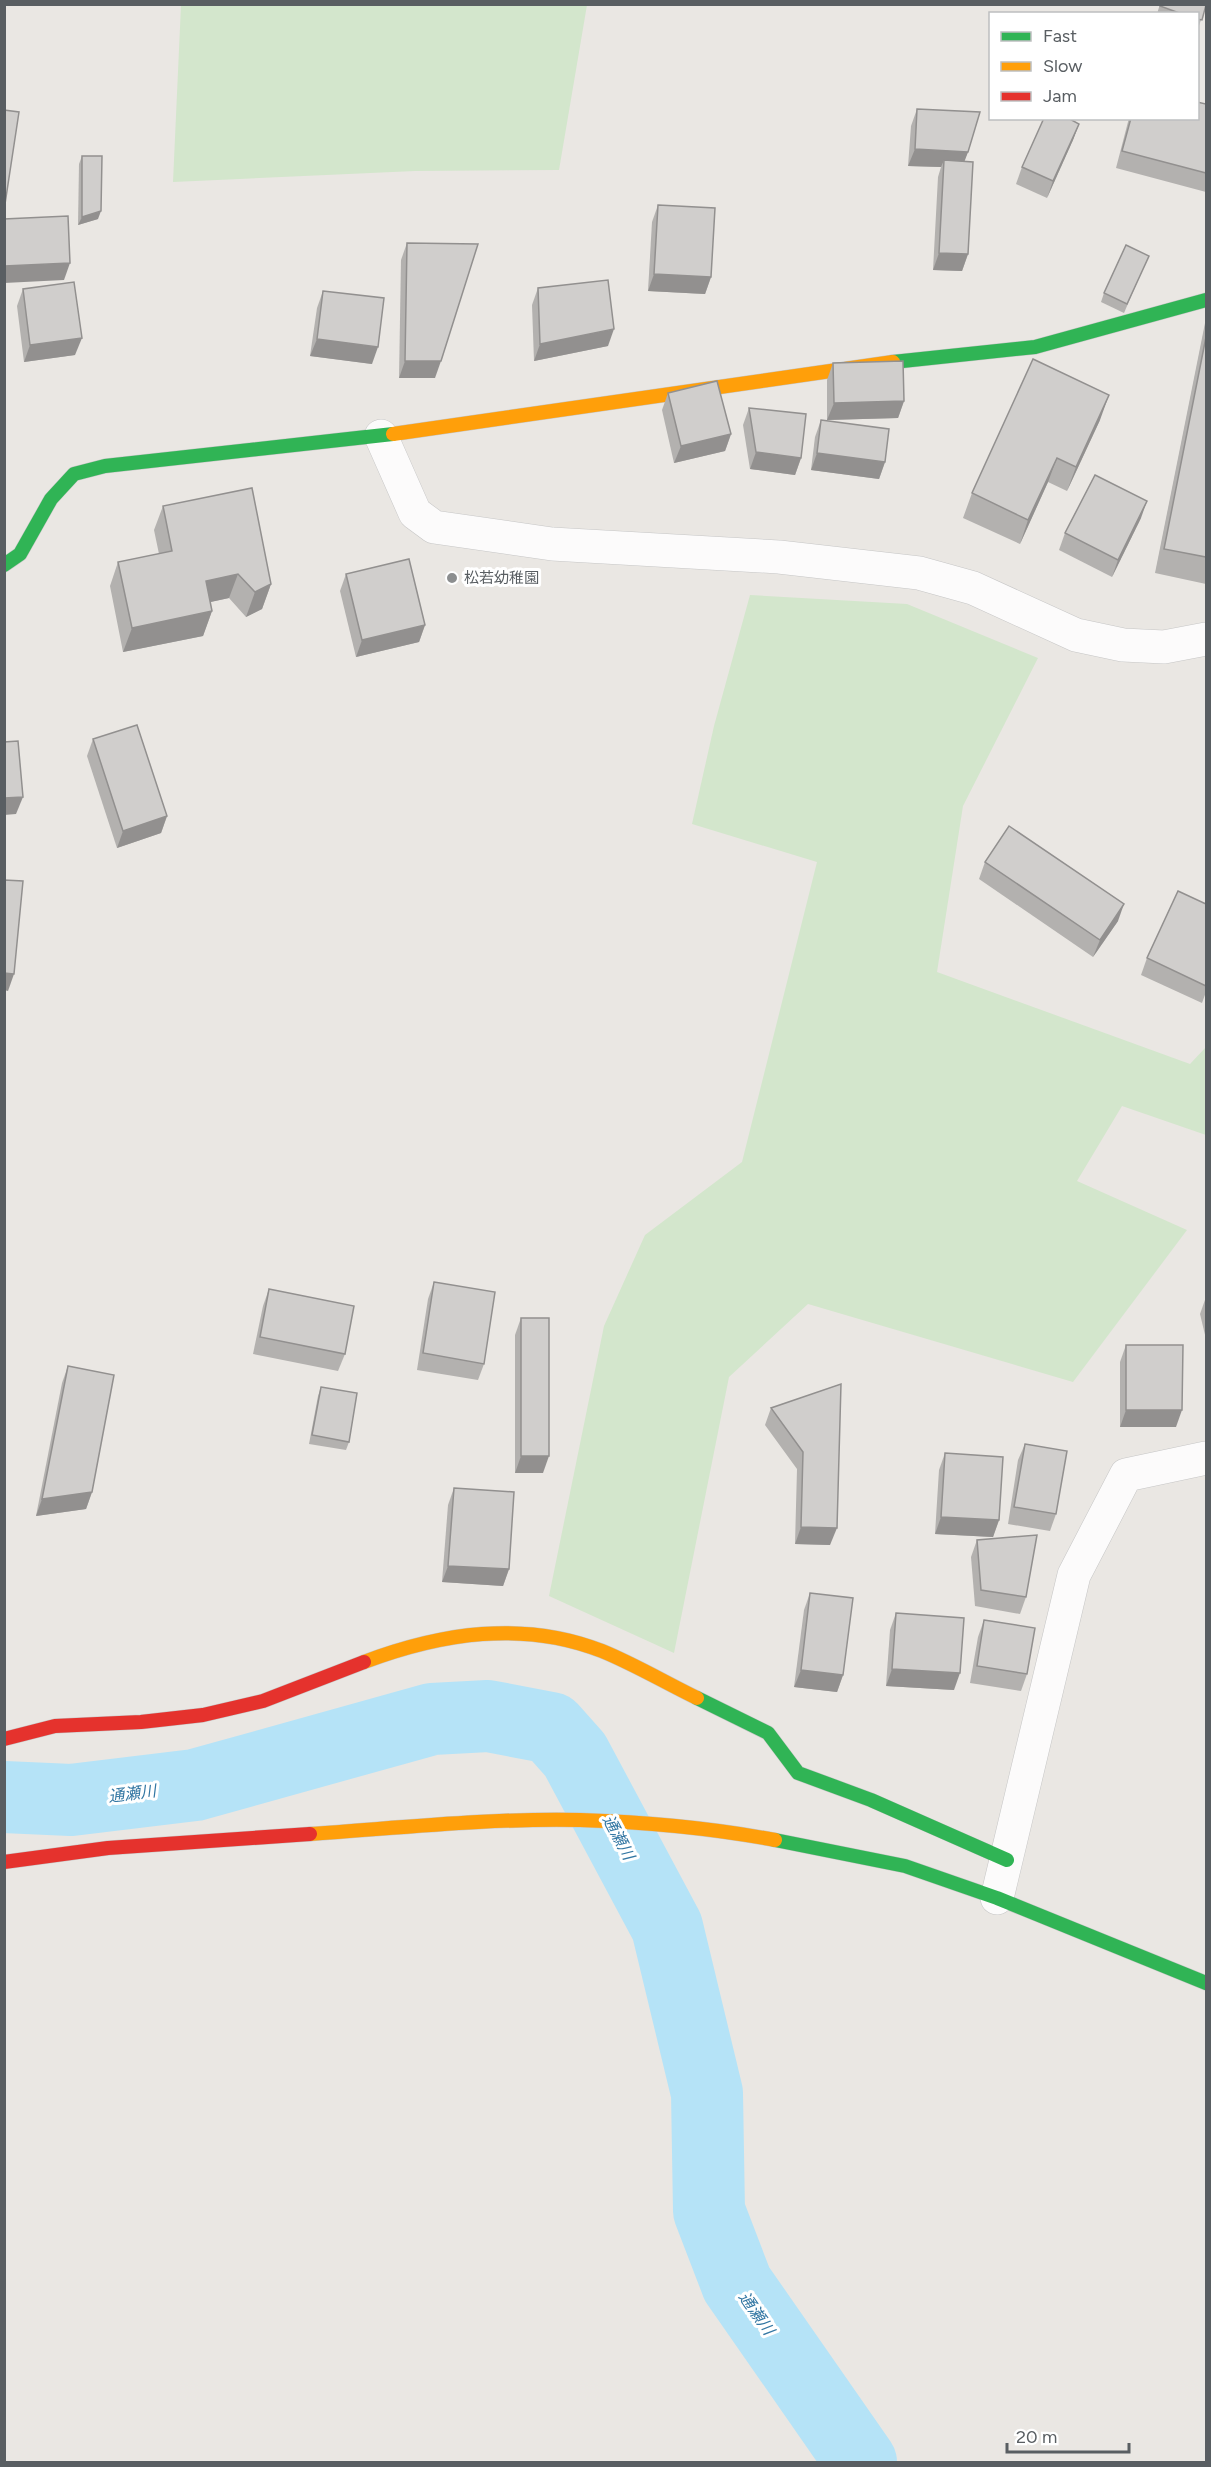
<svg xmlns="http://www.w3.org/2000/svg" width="1211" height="2467" viewBox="0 0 1211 2467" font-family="Figtree,'Noto Sans JP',sans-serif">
	<rect width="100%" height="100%" fill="#eae7e3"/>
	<g fill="#d3e6cc">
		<polygon points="181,5 587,5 559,170 415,171 173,182"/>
		<polygon points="750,595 907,604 1038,658 963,806 937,972 1190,1064 1206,1047 1206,1135 1122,1106 1077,1181 1187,1230 1073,1382 808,1304 729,1377 674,1653 549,1596 604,1326 645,1235 742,1162 817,862 692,824 714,726"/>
	</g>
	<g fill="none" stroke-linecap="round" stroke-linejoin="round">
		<polyline stroke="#b5e3f7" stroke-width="72" points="4,1797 71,1800 195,1785 432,1719 488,1716 551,1728 575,1755 667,1927 707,2093 709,2211 737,2284 861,2462"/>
		<defs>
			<g id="street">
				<polyline points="381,436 415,513 434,527 552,544 779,557 919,573 973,588 1076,635 1123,645 1164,647 1206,639"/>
				<polyline points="997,1898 1074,1575 1126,1475 1206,1458"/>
			</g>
			<g id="fast">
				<polyline points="893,362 1035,347 1206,300"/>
				<polyline points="4,565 20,554 51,499 74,474 105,466 393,434"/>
				<polyline points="697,1698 768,1733 798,1773 871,1800 1007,1860"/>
				<polyline points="775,1840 905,1866 997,1898 1206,1983"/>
			</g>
			<g id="slow">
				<polyline points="393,434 893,362"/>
				<path d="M 364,1662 C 441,1633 523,1620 602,1651 C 634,1664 666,1683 697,1698"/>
				<path d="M 310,1834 C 399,1828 490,1818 580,1820 C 645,1822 711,1828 775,1840"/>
			</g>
			<g id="jam">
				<polyline points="4,1739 55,1726 141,1722 203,1715 263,1701 364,1662"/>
				<polyline points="4,1862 108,1848 310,1834"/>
			</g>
		</defs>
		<use href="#street" stroke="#c6c6c6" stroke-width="34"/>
		<use href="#fast" stroke="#c6c6c6" stroke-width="15"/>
		<use href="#slow" stroke="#c6c6c6" stroke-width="15"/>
		<use href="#jam" stroke="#c6c6c6" stroke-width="15"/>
		<use href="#street" stroke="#fcfbfb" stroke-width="33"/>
		<use href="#fast" stroke="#30b455" stroke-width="14"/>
		<use href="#slow" stroke="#ff9f0a" stroke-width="14"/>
		<use href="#jam" stroke="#e5322d" stroke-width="14"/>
	</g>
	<g fill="#b3b1af">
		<polygon points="1160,4 1206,4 1198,29 1197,28 1197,14 1157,14"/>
		<polygon points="1206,104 1206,192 1116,168 1129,118 1197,118"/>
		<polygon points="917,109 968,152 964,161 968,254 962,271 933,270 938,177 941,167 908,166 911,126"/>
		<polygon points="1079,124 1073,140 1047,198 1016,184 1022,167"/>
		<polygon points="82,156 98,219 78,225 79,164"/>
		<polygon points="658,205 711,277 705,294 648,291 652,222"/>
		<polygon points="407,243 435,378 399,378 401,260"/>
		<polygon points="1145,264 1124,313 1101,302 1104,293"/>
		<polygon points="538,288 608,346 534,361 532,305"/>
		<polygon points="23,289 75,355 24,362 17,306"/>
		<polygon points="323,291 372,364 310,356 317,308"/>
		<polygon points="1206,318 1206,584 1155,573"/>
		<polygon points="833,363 904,401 898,418 827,420 827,380"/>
		<polygon points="668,393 731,434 725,451 674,463 662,410"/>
		<polygon points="749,408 801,458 795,475 750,469 743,425"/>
		<polygon points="821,420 885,462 879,479 811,470 815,437"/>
		<polygon points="1100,420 1067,491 1048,482 1020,544 963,518 972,493"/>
		<polygon points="163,506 271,584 262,609 246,617 229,598 210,602 212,611 203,636 123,652 110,586 118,562 159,554 154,530"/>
		<polygon points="1141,518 1112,577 1059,550 1065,533"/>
		<polygon points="346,574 425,625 419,642 356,657 340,591"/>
		<polygon points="93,739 167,816 161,833 117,848 87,756"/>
		<polygon points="985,862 1118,921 1093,957 979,879"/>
		<polygon points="1206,904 1206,992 1202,1003 1141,975 1147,958"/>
		<polygon points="434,1282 484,1364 478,1380 417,1370 428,1299"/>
		<polygon points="269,1289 345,1354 338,1371 253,1354 263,1306"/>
		<polygon points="1206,1297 1206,1339 1200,1314"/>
		<polygon points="521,1318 543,1473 515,1473 515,1335"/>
		<polygon points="1126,1345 1176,1427 1120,1427 1120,1362"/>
		<polygon points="68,1366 92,1492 86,1509 36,1516 62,1383"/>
		<polygon points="841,1384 830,1545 795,1544 797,1469 765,1425 771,1408"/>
		<polygon points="321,1387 349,1442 346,1450 309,1444 318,1396"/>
		<polygon points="1025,1444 1056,1514 1050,1531 1008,1524 1018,1460"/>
		<polygon points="945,1453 999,1520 993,1537 935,1534 939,1470"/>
		<polygon points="454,1488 509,1569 503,1586 442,1582 448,1505"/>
		<polygon points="977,1540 1026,1597 1020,1614 975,1606 971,1557"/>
		<polygon points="810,1593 843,1675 837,1692 794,1687 804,1610"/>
		<polygon points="896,1613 954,1690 886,1686 890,1630"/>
		<polygon points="984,1620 1027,1674 1021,1691 970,1683 978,1637"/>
	</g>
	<g fill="#92908f">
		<polygon points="1079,124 1073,140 1047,198 1053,181"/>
		<polygon points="915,149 968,152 962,168 944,160 941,167 908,166"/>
		<polygon points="101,211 98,219 78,225 82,217"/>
		<polygon points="939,253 968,254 962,271 933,270"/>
		<polygon points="70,263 64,280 4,283 4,266"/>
		<polygon points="654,274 711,277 705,294 648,291"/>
		<polygon points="614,329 608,346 534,361 540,344"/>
		<polygon points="82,338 75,355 24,362 30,345"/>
		<polygon points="317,339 378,347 372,364 310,356"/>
		<polygon points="405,361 441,361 435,378 399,378"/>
		<polygon points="1109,395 1100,420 1067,491 1076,467"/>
		<polygon points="904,401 898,418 827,420 834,403"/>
		<polygon points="731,434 725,451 674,463 681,446"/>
		<polygon points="756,452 801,458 795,475 750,469"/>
		<polygon points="817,453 885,462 879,479 811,470"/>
		<polygon points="1057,458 1048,482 1020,544 1028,520"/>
		<polygon points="1147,501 1141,518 1112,577 1118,560"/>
		<polygon points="238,574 229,598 197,605 206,581"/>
		<polygon points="271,584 262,609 246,617 255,592"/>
		<polygon points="212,611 203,636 123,652 132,628"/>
		<polygon points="425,625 419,642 356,657 362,640"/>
		<polygon points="23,797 16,814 4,815 4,798"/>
		<polygon points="167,816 161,833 117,848 123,831"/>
		<polygon points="1124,904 1118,921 1093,957 1100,940"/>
		<polygon points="4,973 14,974 8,991 4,990"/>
		<polygon points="1126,1410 1182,1410 1176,1427 1120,1427"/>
		<polygon points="521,1456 549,1456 543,1473 515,1473"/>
		<polygon points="92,1492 86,1509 36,1516 42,1499"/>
		<polygon points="941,1517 999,1520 993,1537 935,1534"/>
		<polygon points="801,1527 837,1528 830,1545 795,1544"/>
		<polygon points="448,1566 509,1569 503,1586 442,1582"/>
		<polygon points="892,1669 960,1673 954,1690 886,1686"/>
		<polygon points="801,1670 843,1675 837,1692 794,1687"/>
	</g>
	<g fill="#d0cecc" stroke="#92908f" stroke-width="1.5">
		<polygon points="1160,4 1206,4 1206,5 1202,20 1197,19 1197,14 1182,14 1160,6"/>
		<polygon points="1197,102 1206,104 1206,173 1122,151 1131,118 1197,118"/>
		<polygon points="917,109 980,112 968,152 915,149"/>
		<polygon points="4,110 19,112 5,204 4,204"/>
		<polygon points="1044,118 1068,118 1079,124 1053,181 1022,167"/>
		<polygon points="82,156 102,156 101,211 82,217"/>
		<polygon points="944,160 973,162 968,254 939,253"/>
		<polygon points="658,205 715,208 711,277 654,274"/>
		<polygon points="68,216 70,263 4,266 4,219"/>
		<polygon points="407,243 478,244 441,361 405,361"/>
		<polygon points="1126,245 1149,256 1127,304 1104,293"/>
		<polygon points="608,280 614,329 540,344 538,288"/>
		<polygon points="74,282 82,338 30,345 23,289"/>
		<polygon points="323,291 384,298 378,347 317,339"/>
		<polygon points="1206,337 1206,557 1164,549"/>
		<polygon points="1033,359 1109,395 1076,467 1057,458 1028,520 972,493"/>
		<polygon points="903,361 904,401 834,403 833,363"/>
		<polygon points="717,381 731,434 681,446 668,393"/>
		<polygon points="749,408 806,414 801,458 756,452"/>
		<polygon points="821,420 889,429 885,462 817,453"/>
		<polygon points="1095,475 1147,501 1118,560 1065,533"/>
		<polygon points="252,488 271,584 255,592 238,574 206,581 212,611 132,628 118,562 172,551 163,506"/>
		<polygon points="409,559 425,625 362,640 346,574"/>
		<polygon points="137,725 167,816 123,831 93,739"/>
		<polygon points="18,741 23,797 4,798 4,742"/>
		<polygon points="1009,826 1124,904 1100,940 985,862"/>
		<polygon points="4,880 23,881 14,974 4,973"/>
		<polygon points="1178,891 1206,904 1206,986 1147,958"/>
		<polygon points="434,1282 495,1292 484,1364 423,1353"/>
		<polygon points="269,1289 354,1306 345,1354 260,1337"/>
		<rect x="521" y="1318" width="28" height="138"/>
		<polygon points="1126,1345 1183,1345 1182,1410 1126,1410"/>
		<polygon points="68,1366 114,1375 92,1492 42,1499"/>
		<polygon points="841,1384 837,1528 801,1527 803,1452 771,1408"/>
		<polygon points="321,1387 357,1393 349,1442 312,1435"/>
		<polygon points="1025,1444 1067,1451 1056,1514 1014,1507"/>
		<polygon points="945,1453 1003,1457 999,1520 941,1517"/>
		<polygon points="454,1488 514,1492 509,1569 448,1566"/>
		<polygon points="1037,1535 1026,1597 981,1590 977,1540"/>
		<polygon points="810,1593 853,1598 843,1675 801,1670"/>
		<polygon points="896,1613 964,1618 960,1673 892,1669"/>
		<polygon points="984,1620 1035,1628 1027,1674 977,1666"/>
	</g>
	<circle fill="#8c8e8f" stroke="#fff" stroke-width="2" cx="452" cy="578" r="6"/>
	<g text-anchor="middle" stroke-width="6" stroke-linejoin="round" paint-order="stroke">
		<g font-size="15" fill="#595e62" stroke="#fff" text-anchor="start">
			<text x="464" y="583">松若幼稚園</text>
		</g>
		<g font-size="16" font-style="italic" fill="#3377a3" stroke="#fff">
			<text transform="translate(132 1793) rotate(-7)" y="6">通瀬川</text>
			<text transform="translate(619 1837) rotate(62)" y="6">通瀬川</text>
			<text transform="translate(757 2313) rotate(55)" y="6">通瀬川</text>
		</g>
	</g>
	<rect width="1211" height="2467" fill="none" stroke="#595e62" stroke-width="12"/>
	<rect x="989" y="12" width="210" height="108" fill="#ffffff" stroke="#bdbfc0" stroke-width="1.5"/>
	<rect x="1001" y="32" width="30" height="9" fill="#30b455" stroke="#bdbfc0" stroke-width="1.5"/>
	<text x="1043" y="42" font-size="18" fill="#595e62">Fast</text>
	<rect x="1001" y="62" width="30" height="9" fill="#ff9f0a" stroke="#bdbfc0" stroke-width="1.5"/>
	<text x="1043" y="72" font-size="18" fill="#595e62">Slow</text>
	<rect x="1001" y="92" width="30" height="9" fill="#e5322d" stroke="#bdbfc0" stroke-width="1.5"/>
	<text x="1043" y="102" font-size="18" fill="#595e62">Jam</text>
	<path d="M1007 2443v9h122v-9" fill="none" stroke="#595e62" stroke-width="3"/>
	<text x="1016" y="2443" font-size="18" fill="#595e62" stroke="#ffffff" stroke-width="4.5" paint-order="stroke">20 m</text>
</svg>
